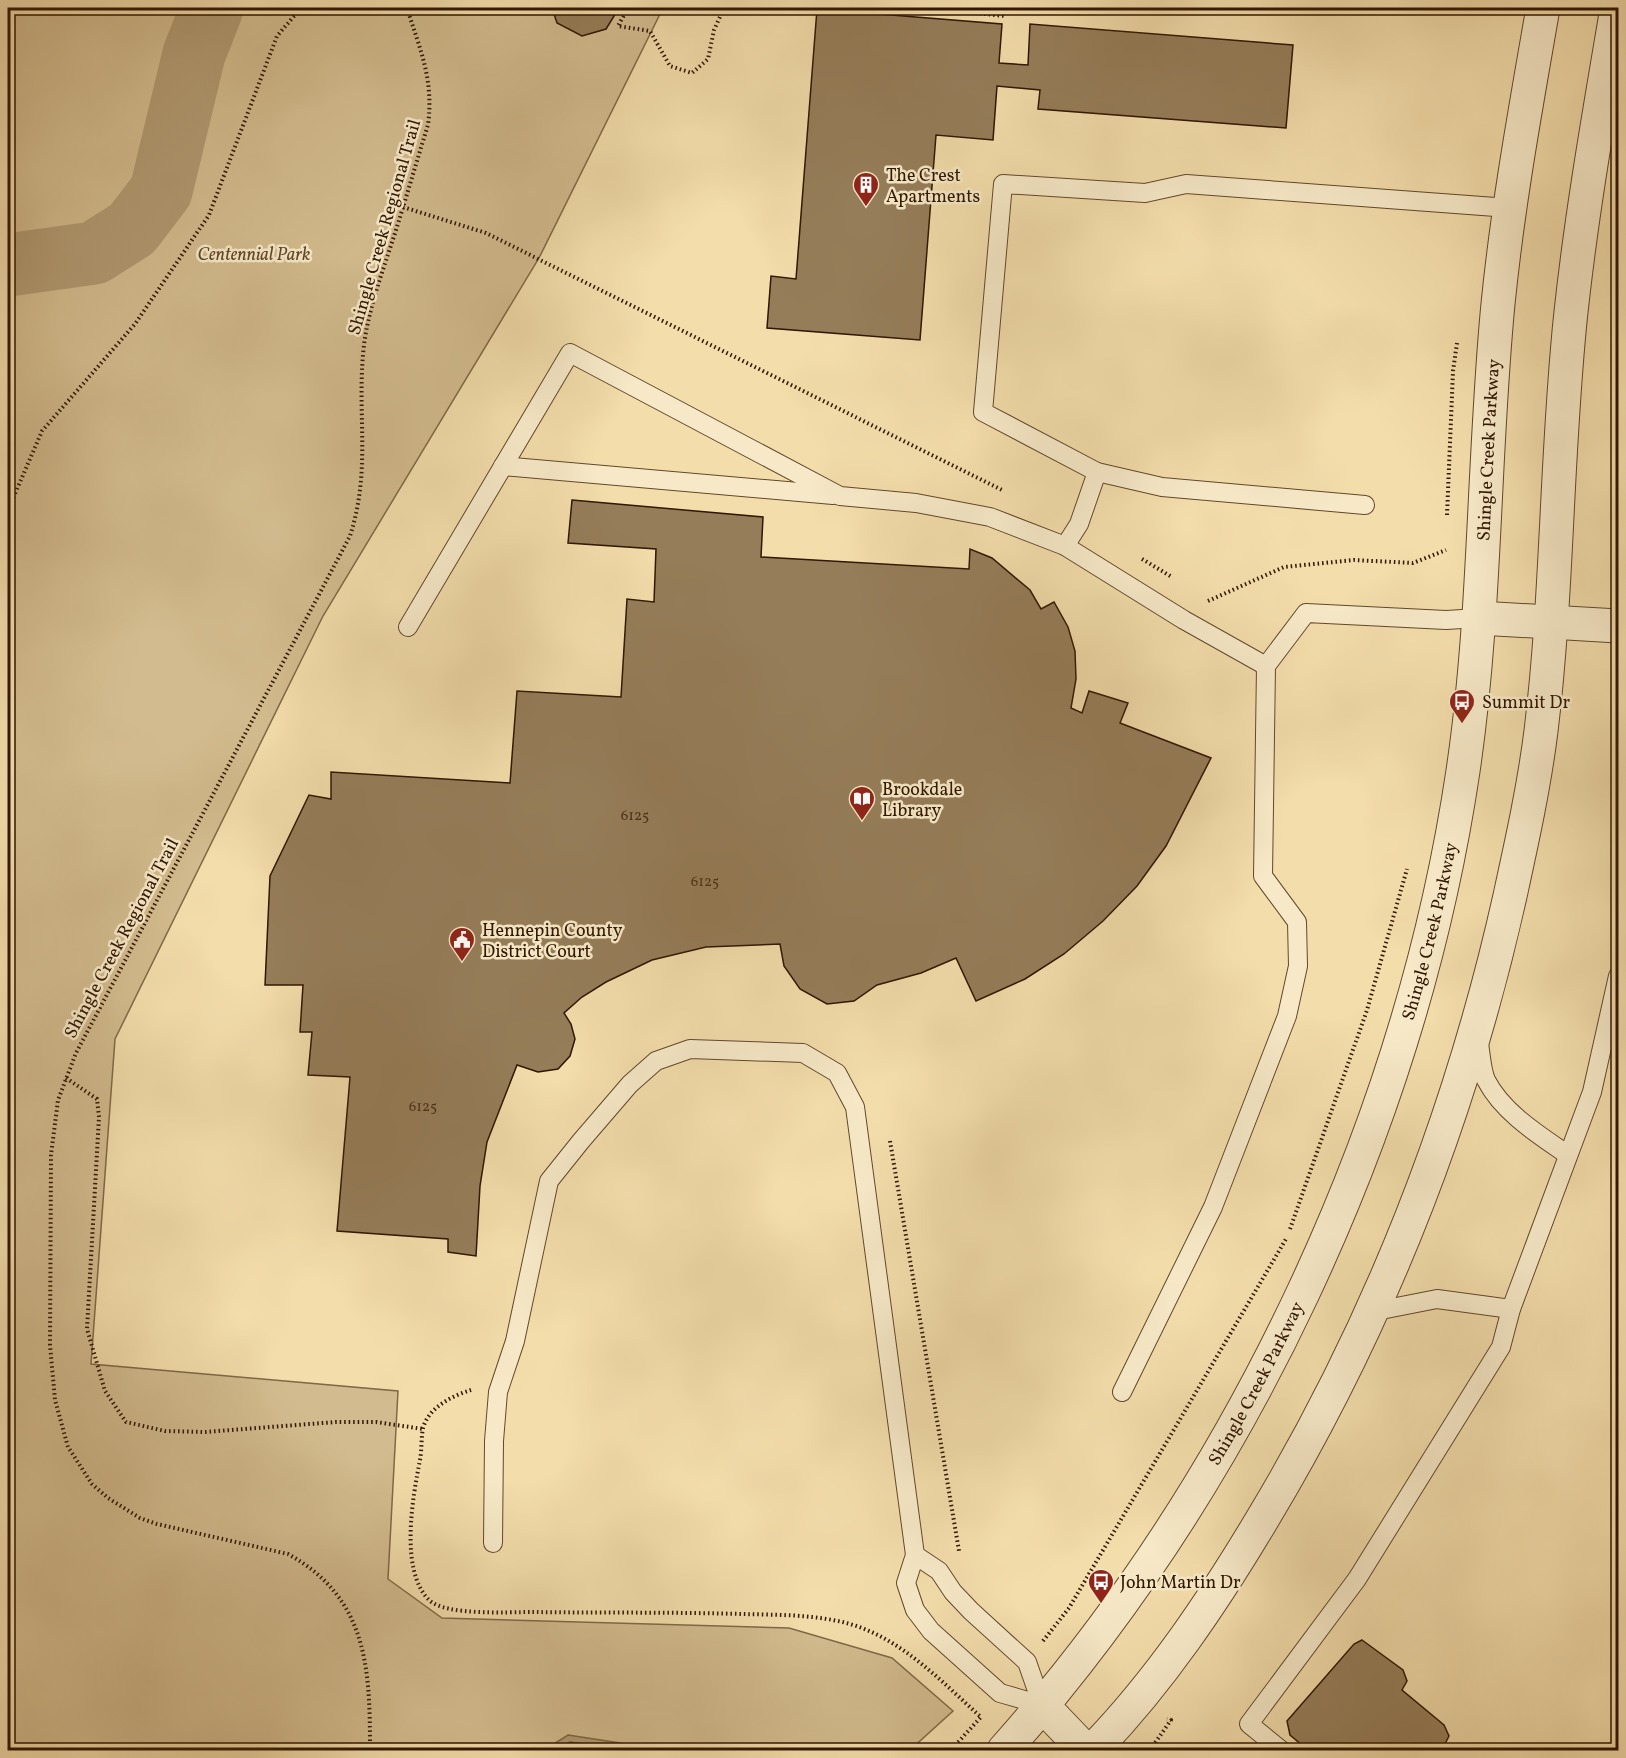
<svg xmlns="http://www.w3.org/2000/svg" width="1626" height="1758" viewBox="0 0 1626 1758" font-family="Vollkorn,serif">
	<rect width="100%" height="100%" fill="#f3ddab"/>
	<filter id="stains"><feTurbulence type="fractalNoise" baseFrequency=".00333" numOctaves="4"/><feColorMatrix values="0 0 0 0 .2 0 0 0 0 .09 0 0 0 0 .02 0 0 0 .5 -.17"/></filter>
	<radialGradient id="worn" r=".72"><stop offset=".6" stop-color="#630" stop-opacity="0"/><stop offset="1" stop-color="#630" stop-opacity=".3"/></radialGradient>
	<polygon fill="#d2bb8e" stroke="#816847" stroke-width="1.5" points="8,8 663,8 539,258 323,616 115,1039 91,1364 398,1391 388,1579 442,1618 789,1628 892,1658 953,1711 910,1750 8,1750"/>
	<polygon fill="#b19971" stroke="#7d6544" stroke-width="1.5" points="568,1735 666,1750 544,1750"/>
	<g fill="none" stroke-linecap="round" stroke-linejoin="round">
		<polyline stroke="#705838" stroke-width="1.5" points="556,1750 570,1742 627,1750"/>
		<polyline stroke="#b19971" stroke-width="63" points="8,265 94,253 132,229 161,191 194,54 212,8"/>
	</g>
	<g fill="#957d59" stroke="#301600" stroke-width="1.5">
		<polygon points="552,8 619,8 606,29 582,36 557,23"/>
		<polygon points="817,9 1002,24 999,63 1028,65 1030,24 1293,45 1286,128 1038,109 1040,90 997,86 993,140 936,135 920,340 767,328 771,276 796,279"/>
		<polygon points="572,500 763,517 761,557 969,569 970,549 992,558 1030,590 1041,609 1054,602 1068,627 1075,651 1076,679 1071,708 1082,713 1089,691 1128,703 1120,723 1211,758 1166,846 1137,886 1103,921 1064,954 1025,979 976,1001 956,958 921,973 877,985 854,1001 827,1004 800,989 784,966 780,944 706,947 652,960 606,982 582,997 564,1013 571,1024 575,1039 570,1056 558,1069 538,1072 517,1065 487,1142 480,1186 476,1256 448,1252 448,1239 337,1231 350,1077 308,1075 312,1032 300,1032 303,985 265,985 270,876 309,795 331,799 331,772 510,783 517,691 621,697 627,599 654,602 656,549 568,543"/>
		<polygon points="1362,1640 1403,1670 1407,1681 1402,1690 1444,1725 1449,1736 1444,1746 1449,1750 1308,1750 1290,1735 1287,1721 1354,1644"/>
	</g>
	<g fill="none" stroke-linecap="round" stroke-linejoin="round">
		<defs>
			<g id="service">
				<polyline points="503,466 833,495"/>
				<polyline points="1365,505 1162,487 1097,472 983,412 1003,184 1145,193 1186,184 1509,208"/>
				<polyline points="1065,546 1079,524 1097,472"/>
				<polyline points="408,627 570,353 840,496 916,503 990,517 1065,546 1184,620 1266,666"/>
				<path d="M 1478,1039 C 1481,1051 1481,1069 1486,1080 C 1503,1113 1539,1135 1568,1155"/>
				<polyline points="1371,1312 1437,1299 1511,1309"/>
				<polyline points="1122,1392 1213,1207 1287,1016 1298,966 1297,922 1263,876 1266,666 1306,613 1446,620 1479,618"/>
				<polyline points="493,1543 494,1441 498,1392 515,1341 549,1181 581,1141 630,1084 656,1061 690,1049 803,1053 837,1073 855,1107 915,1555 906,1583 915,1610 931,1631 1000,1693 1042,1705"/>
				<polyline points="915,1555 939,1571 953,1592 971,1611 1027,1662 1042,1705"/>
				<polyline points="1281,1750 1249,1724 1357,1579 1501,1347 1511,1309 1592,1092 1618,976"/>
			</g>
			<g id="tertiary">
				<polyline points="1479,618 1618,626"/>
				<polyline points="1042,1705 1085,1750"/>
				<path id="s1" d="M 1004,1750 C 1242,1482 1410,1126 1463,771 C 1486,616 1483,459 1498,304 C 1508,204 1526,106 1543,8"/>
				<path d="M 1093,1750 C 1160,1681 1214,1600 1263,1518 C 1379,1325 1461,1115 1510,896 C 1522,841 1534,787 1541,731 C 1558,592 1556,451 1571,312 C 1582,210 1600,109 1617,8"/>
			</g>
		</defs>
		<use href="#service" stroke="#61482b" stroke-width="20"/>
		<use href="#tertiary" stroke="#61482b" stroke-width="35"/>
		<g stroke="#301600" stroke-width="4" stroke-dasharray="1.5 3" stroke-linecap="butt">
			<polyline points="628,8 618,26 650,31 670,66 692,73 708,59 714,30 724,8"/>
			<polyline points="926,8 1005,16"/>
			<polyline points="403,207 486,233 1004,491"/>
			<polyline points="8,510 42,431 135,324 209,215 277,36 301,8"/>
			<polyline points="1447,515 1453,371 1457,343"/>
			<polyline points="1142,559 1172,577"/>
			<polyline points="1208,601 1284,567 1354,560 1413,563 1446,550"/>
			<polyline points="66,1078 97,1099 99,1117 87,1329 105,1391 126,1422 165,1431 205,1432 336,1422 376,1422 423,1429"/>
			<polyline points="890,1141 959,1551"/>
			<polyline points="1290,1229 1367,1010 1407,869"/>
			<path d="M 471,1390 C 452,1396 429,1407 423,1428 C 421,1438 422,1449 420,1460 C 413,1496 399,1570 429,1600 C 445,1616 509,1612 532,1612 C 601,1613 671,1612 741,1614 C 780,1615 825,1614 862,1628 C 909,1646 945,1685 981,1717 L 951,1750"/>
			<polyline points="1043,1641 1069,1608 1286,1239"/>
			<path d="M 370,1750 C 370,1669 368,1598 288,1554 L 157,1524 L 140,1518 L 108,1498 L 92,1484 L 68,1447 L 55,1400 L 50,1345 L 51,1155 L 58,1100 L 76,1053 L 350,536 C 372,467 356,413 364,345 C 369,306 384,268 396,230 C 407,195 417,160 428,125 C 434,79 420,50 407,8"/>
			<polyline points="1150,1750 1171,1720 1167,1719"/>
		</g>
		<use href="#service" stroke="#f7e9c8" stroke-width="18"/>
		<use href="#tertiary" stroke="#f7e9c8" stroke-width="33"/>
	</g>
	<defs>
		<symbol id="building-pin" viewBox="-11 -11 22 30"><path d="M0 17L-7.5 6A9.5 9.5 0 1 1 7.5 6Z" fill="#8f2418" stroke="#f7e9c8"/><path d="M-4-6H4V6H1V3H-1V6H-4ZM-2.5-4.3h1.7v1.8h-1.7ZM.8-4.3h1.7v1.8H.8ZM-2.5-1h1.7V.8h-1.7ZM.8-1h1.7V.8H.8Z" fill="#fff"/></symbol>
		<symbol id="bus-pin" viewBox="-11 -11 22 30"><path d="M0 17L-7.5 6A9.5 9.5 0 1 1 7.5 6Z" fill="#8f2418" stroke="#f7e9c8"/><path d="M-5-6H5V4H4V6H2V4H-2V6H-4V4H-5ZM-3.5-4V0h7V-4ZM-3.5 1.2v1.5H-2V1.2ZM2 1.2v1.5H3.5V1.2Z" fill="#fff"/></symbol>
		<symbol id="library-pin" viewBox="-11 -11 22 30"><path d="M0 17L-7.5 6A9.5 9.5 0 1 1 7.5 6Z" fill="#8f2418" stroke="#f7e9c8"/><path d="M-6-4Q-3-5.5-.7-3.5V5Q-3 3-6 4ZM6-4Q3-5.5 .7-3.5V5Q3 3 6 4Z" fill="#fff"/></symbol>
		<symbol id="civic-pin" viewBox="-11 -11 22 30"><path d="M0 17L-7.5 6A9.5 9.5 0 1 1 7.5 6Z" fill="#8f2418" stroke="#f7e9c8"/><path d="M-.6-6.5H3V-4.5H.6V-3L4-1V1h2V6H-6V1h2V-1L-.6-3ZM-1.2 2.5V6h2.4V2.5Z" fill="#fff"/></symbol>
	</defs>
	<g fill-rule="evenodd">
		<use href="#building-pin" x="851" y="170" width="30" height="40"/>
		<use href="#bus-pin" x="1447" y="687" width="30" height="40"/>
		<use href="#library-pin" x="847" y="784" width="30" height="40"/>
		<use href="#civic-pin" x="447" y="925" width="30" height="40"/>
		<use href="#bus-pin" x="1086" y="1567" width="30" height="40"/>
	</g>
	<g text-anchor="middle" stroke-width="5" stroke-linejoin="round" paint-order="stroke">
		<g font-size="15" fill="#493016">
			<text x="635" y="820">6125</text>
			<text x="705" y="886">6125</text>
			<text x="423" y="1111">6125</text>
		</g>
		<g font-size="18" fill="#301600" stroke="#f7e9c8" text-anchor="start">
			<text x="886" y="181">The Crest<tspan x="886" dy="21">Apartments</tspan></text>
			<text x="1482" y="708">Summit Dr</text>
			<text x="882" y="795">Brookdale<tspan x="882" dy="21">Library</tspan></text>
			<text x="482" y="936">Hennepin County<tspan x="482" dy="21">District Court</tspan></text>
			<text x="1120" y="1588">John Martin Dr</text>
		</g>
		<g font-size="18" fill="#301600" stroke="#f7e9c8">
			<text transform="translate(384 227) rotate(-74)" y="6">Shingle Creek Regional Trail</text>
			<text dy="6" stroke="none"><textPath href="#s1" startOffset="1418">Shingle Creek Parkway</textPath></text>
			<text dy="6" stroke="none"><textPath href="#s1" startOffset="932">Shingle Creek Parkway</textPath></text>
			<text transform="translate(121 938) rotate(-62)" y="6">Shingle Creek Regional Trail</text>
			<text dy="6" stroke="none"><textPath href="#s1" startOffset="446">Shingle Creek Parkway</textPath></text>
		</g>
		<g font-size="18" font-style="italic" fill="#61482b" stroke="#f7e9c8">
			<text x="254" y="260">Centennial Park</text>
		</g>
	</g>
	<rect width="1626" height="1758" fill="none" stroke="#f3ddab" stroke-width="30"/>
	<rect x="9" y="9" width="1608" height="1740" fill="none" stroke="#301600" stroke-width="3"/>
	<rect x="15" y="15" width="1596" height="1728" fill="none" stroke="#301600" stroke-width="1.5"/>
	<rect width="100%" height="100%" filter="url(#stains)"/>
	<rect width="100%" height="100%" fill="url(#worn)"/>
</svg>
